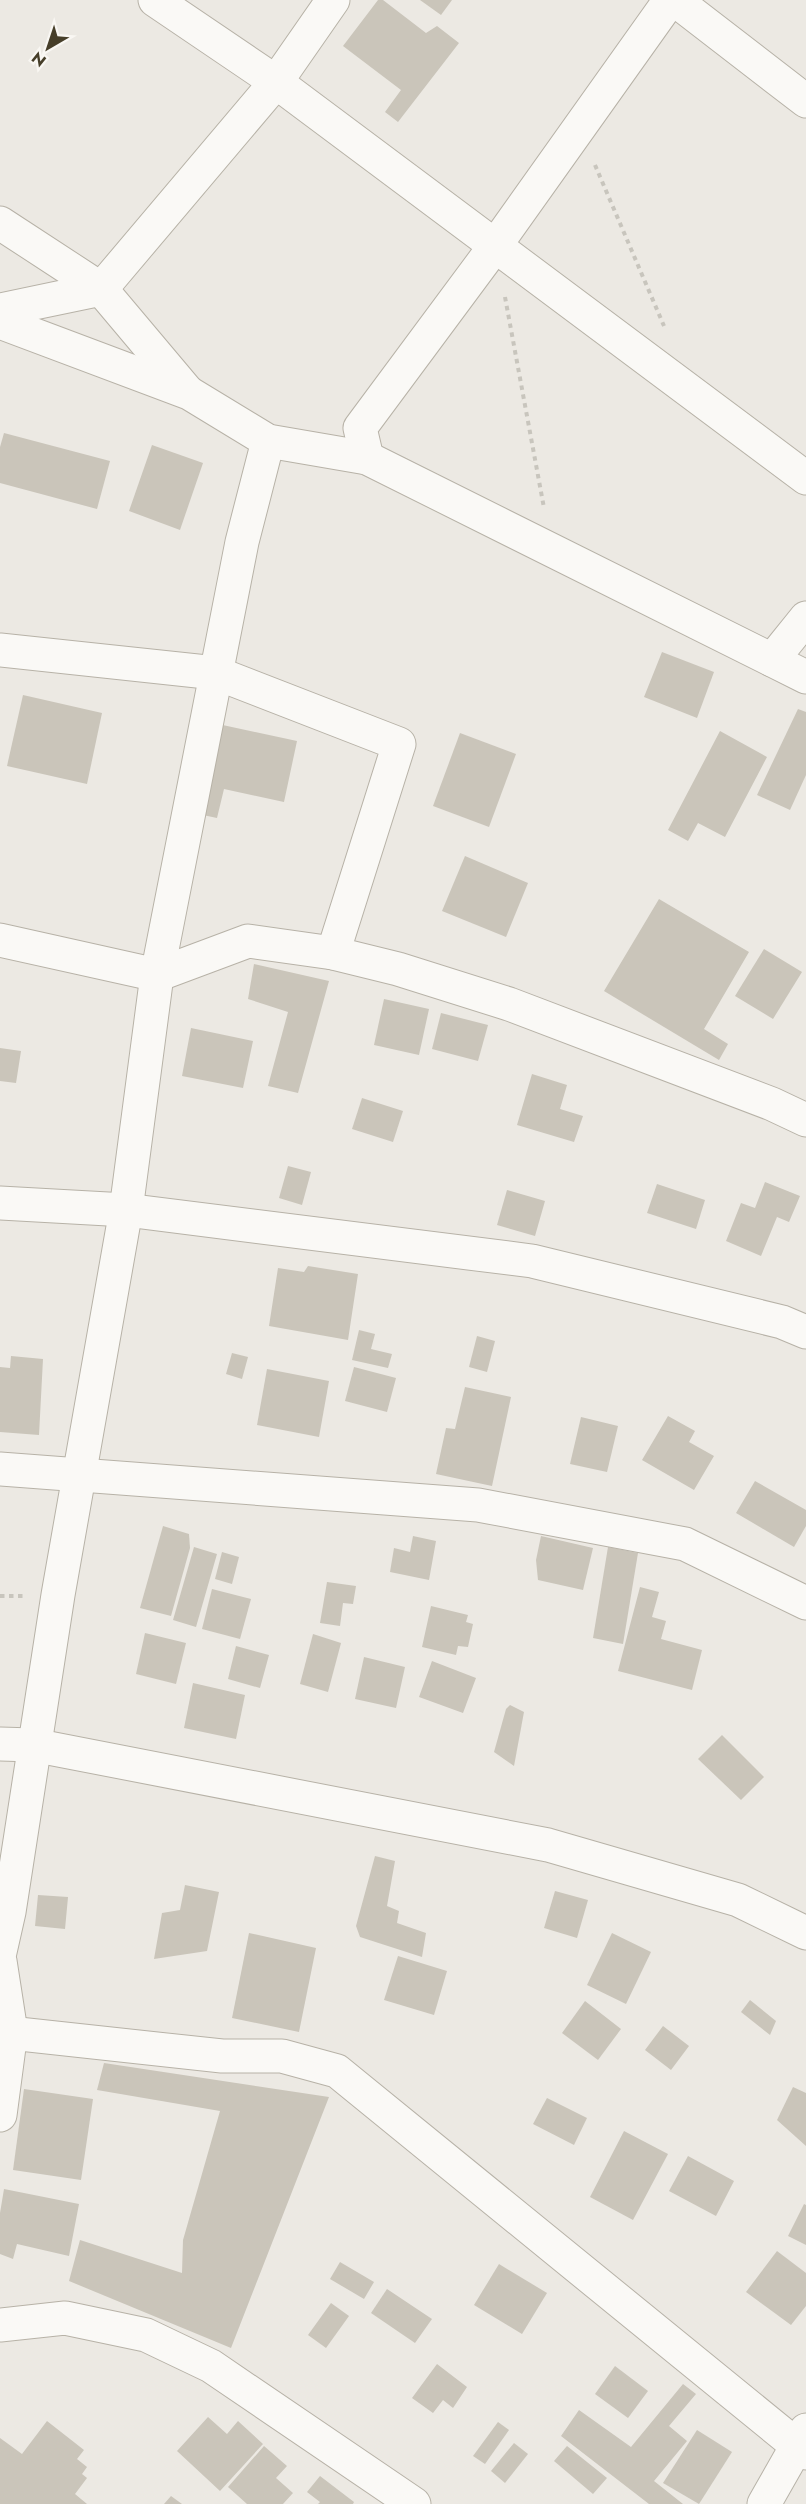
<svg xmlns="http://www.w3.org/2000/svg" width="806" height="2504" viewBox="0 0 806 2504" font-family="Jost,sans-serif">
	<rect width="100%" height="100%" fill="#ece9e3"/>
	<g fill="#cac5ba">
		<polygon points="378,0 383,0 426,33 437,26 459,43 398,122 385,112 401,90 343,46"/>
		<polygon points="420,0 452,0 441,15"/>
		<polygon points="4,433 110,461 97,509 0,483 0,447"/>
		<polygon points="152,445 203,463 180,530 129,511"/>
		<polygon points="662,652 714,672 697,718 644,697"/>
		<polygon points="23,695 102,713 87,784 7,766"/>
		<polygon points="798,709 806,712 806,775 790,810 757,795"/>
		<polygon points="218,724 297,741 284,802 224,789 217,818 198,814"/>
		<polygon points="720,731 767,757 725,837 698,823 688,841 668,830"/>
		<polygon points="460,733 516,754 489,827 433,806"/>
		<polygon points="465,856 528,883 506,937 442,911"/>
		<polygon points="659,899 749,952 704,1029 728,1044 719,1060 604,991"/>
		<polygon points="764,949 802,972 773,1019 735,996"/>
		<polygon points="254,964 329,981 298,1093 268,1086 288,1012 248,999"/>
		<polygon points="384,999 429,1009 419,1055 374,1045"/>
		<polygon points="441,1013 488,1025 478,1061 432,1049"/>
		<polygon points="191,1028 253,1041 243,1088 182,1076"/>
		<polygon points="0,1048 21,1051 16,1083 0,1081"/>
		<polygon points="532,1074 567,1085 560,1109 583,1116 574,1142 517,1125"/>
		<polygon points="362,1098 403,1111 393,1142 352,1129"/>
		<polygon points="288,1166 311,1172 302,1205 279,1198"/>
		<polygon points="765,1182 800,1196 789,1222 777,1217 761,1256 726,1241 741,1203 755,1208"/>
		<polygon points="657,1184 705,1200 696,1229 647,1213"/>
		<polygon points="507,1190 545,1201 535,1236 497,1225"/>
		<polygon points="308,1266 358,1274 348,1340 269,1326 278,1268 304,1272"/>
		<polygon points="359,1330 375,1334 371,1349 392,1354 388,1368 352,1360"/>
		<polygon points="477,1336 495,1341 487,1372 469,1367"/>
		<polygon points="232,1353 248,1357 242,1379 226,1374"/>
		<polygon points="11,1356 43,1359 39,1435 0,1432 0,1367 10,1368"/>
		<polygon points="354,1367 396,1378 387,1412 345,1401"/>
		<polygon points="267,1369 329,1381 319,1437 257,1425"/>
		<polygon points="465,1387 511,1397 492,1486 436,1474 446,1428 455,1429"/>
		<polygon points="668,1416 695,1431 689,1442 714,1456 694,1490 642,1460"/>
		<polygon points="581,1417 618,1426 607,1472 570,1464"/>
		<polygon points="755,1481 806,1510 806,1526 794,1547 736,1513"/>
		<polygon points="163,1526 189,1534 190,1548 171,1616 140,1608"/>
		<polygon points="413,1536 436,1541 429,1580 390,1572 394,1548 410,1552"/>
		<polygon points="541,1536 593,1548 583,1590 538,1580 536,1560"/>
		<polygon points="194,1547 217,1554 196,1627 173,1620"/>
		<polygon points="608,1547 638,1553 623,1644 593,1638"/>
		<polygon points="222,1552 239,1557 232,1584 215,1579"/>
		<polygon points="327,1582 356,1586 353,1604 343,1603 340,1626 320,1623"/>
		<polygon points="640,1587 659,1592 652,1617 666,1621 661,1639 702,1650 692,1690 618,1671"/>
		<polygon points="212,1589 251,1599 240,1639 202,1629"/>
		<polygon points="431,1606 468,1615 466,1622 473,1624 468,1647 458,1646 456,1655 422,1647"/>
		<polygon points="145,1633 186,1643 176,1684 136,1674"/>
		<polygon points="313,1634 341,1643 328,1692 300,1684"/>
		<polygon points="236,1646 269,1655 260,1688 228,1679"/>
		<polygon points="364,1657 405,1667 396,1708 355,1699"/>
		<polygon points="432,1661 476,1678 463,1713 419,1697"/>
		<polygon points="193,1683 245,1695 236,1739 184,1728"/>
		<polygon points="510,1705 524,1712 514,1766 494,1752 506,1709"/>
		<polygon points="722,1735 764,1777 741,1800 698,1759"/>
		<polygon points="375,1856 395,1861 387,1906 399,1911 397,1923 426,1933 422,1957 360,1937 356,1926"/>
		<polygon points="185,1885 219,1892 207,1951 154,1959 162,1913 180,1910"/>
		<polygon points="555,1891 588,1900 577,1938 544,1928"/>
		<polygon points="38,1895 68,1897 65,1929 35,1926"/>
		<polygon points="249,1933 316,1948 299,2032 232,2018"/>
		<polygon points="612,1933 651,1952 626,2004 587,1985"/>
		<polygon points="398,1956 447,1971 434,2015 384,2000"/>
		<polygon points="750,2000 776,2021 770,2035 741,2012"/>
		<polygon points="585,2001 621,2029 598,2060 562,2033"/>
		<polygon points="663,2026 689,2046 671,2070 645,2050"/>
		<polygon points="104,2063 329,2097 231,2348 69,2281 80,2240 182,2273 183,2240 220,2111 97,2090"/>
		<polygon points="793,2087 806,2093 806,2146 777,2120"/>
		<polygon points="24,2089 93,2099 81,2180 13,2170"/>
		<polygon points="547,2098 587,2118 574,2145 533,2124"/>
		<polygon points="624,2131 668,2154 633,2220 590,2197"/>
		<polygon points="688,2156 734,2181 716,2216 669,2191"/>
		<polygon points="4,2189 79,2204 69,2256 17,2244 13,2259 0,2254 0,2213"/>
		<polygon points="804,2204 806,2205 806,2245 788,2236"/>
		<polygon points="777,2251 806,2273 806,2306 791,2325 746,2292"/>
		<polygon points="340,2262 374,2282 364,2299 330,2279"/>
		<polygon points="499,2264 547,2293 522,2334 474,2305"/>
		<polygon points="387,2289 432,2319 415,2343 371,2313"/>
		<polygon points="331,2303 349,2316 326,2348 308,2335"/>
		<polygon points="437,2364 467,2387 453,2408 443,2400 433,2413 412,2398"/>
		<polygon points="615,2366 648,2391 628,2418 595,2394"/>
		<polygon points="683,2384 696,2394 669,2426 687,2441 654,2481 683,2504 649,2504 561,2436 579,2410 631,2447"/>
		<polygon points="208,2417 227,2434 238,2421 263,2444 220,2491 177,2451"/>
		<polygon points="47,2421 84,2450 77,2459 87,2467 82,2474 87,2478 75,2494 87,2504 0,2504 0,2438 22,2454"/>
		<polygon points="498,2422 509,2430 485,2464 473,2456"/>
		<polygon points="697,2430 732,2452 699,2504 663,2483"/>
		<polygon points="514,2443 528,2454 505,2483 491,2471"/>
		<polygon points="264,2446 287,2466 276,2478 293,2493 283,2504 247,2504 228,2487"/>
		<polygon points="567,2446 607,2478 593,2494 554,2461"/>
		<polygon points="320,2476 354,2502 353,2504 318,2504 320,2502 307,2492"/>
		<polygon points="171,2496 182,2504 164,2504"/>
	</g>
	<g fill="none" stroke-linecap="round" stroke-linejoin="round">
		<defs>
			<g id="minor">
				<polyline points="155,0 276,82 806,478"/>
				<polyline points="675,0 806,101"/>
				<polyline points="0,223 101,289 186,390"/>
				<polyline points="0,310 101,289 276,82 333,0"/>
				<polyline points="0,322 189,393 268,441 367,458 806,677"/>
				<polyline points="367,458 360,428 495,246 670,0"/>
				<polyline points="0,650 216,673 399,744 333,953"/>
				<polyline points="772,660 806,618"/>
				<polyline points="0,940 157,975 248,941 333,953 398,969 509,1004 772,1104 806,1120"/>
				<polyline points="0,1203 126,1210 532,1261 782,1322 806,1332"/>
				<polyline points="0,1469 478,1505 685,1544 806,1603"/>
				<polyline points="0,1744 33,1745 548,1845 738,1900 806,1933"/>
				<polyline points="0,1952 9,1912 58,1595 126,1210 157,975 242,542 268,441"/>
				<polyline points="0,1961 11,2032 0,2115"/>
				<polyline points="0,2032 222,2056 282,2056 337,2071 806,2453"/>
				<polyline points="0,2325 65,2318 146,2335 211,2366 414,2504"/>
				<polyline points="764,2504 806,2430"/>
			</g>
		</defs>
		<use href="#minor" stroke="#b7b2a7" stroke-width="35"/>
		<g stroke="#c8c5bd" stroke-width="4" stroke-dasharray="4.5 4.5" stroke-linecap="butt">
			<polyline points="595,165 664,326"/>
			<polyline points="505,297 544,508"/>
			<polyline points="0,1596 24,1596"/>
		</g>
		<use href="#minor" stroke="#faf9f6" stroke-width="33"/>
	</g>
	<g transform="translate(48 48) rotate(219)" stroke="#f9f7f3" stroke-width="4.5" paint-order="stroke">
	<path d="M0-4.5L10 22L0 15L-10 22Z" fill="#463e29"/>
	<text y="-9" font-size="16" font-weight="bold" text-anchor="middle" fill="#463e29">N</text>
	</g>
</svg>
